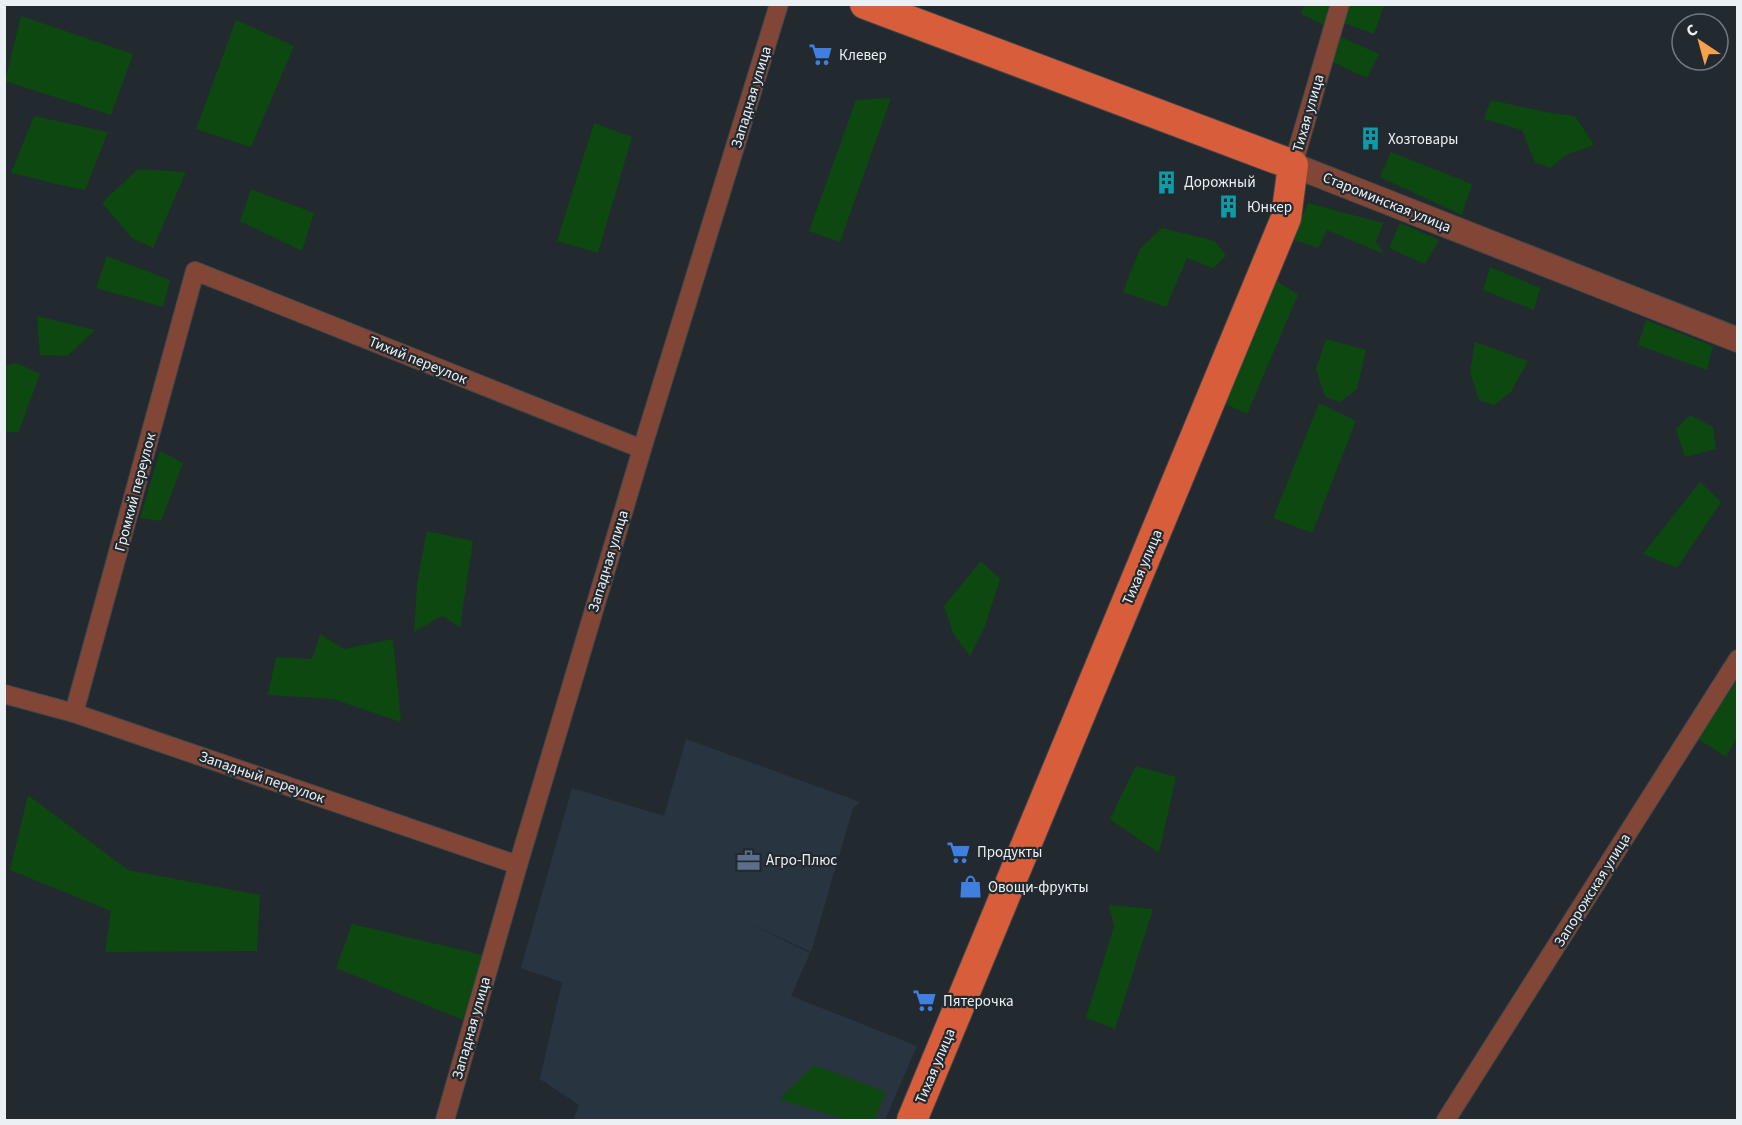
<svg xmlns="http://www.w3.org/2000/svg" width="1742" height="1125" viewBox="0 0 1742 1125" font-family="'Source Sans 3',sans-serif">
	<rect width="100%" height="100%" fill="#222a30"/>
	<polygon fill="#283540" points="686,739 860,802 853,808 811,952 734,916 810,953 791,996 917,1046 885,1120 573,1120 579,1105 540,1079 562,982 521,968 572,788 664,816"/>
	<g fill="#0c4810">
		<polygon points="1304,5 1332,5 1326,26 1301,14"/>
		<polygon points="1347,5 1384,5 1374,34 1341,22"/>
		<polygon points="21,16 133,54 111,115 5,81"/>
		<polygon points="236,20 294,46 251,147 196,129"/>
		<polygon points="1341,37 1379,54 1367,78 1330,61"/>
		<polygon points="891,98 840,242 809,231 856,100"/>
		<polygon points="1491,100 1546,112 1575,116 1594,145 1566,155 1550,168 1535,162 1522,130 1484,119"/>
		<path d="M 34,116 L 108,132 L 85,190 C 60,186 36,178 11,173 Z"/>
		<polygon points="594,123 632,137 598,253 557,241"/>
		<polygon points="1391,152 1472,184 1462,215 1380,177"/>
		<polygon points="138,169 186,172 153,248 132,238 102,203"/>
		<polygon points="251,189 314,213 302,251 240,221"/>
		<polygon points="1308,203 1383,223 1376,242 1384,254 1327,230 1318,248 1292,239"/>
		<polygon points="1400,223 1439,240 1425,264 1389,248"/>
		<polygon points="1162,228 1215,241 1226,256 1213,268 1187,258 1166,307 1123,292 1140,249"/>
		<polygon points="107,256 170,280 163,307 96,288"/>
		<polygon points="1490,267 1540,288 1534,310 1483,290"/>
		<polygon points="1274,279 1298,295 1247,414 1220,401"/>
		<polygon points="37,316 95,330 67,356 40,355"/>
		<polygon points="1646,320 1713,346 1707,370 1638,345"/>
		<polygon points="1326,339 1366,350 1357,389 1340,402 1325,397 1316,369"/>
		<polygon points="1475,342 1528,361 1511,392 1494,405 1479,400 1470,372"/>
		<polygon points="17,363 40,374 18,433 4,431 5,366"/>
		<polygon points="1319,403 1356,421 1312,533 1273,518"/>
		<polygon points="1690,415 1713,427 1716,449 1685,457 1676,429"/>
		<polygon points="160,451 183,463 161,521 140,518"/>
		<polygon points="1700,482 1721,502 1677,568 1643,554"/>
		<polygon points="427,531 473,541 460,627 442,616 414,632 417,583"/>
		<polygon points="981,561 1000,579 985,626 970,656 953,633 944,606"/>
		<polygon points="320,634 344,649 393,639 401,722 333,699 268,695 276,657 312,659"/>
		<polygon points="1737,680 1737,737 1726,757 1698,739"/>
		<polygon points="1136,766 1176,777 1159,853 1110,819"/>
		<polygon points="28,795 128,870 260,895 257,951 105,952 111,911 10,870"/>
		<polygon points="1109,905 1153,909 1115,1029 1086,1018 1114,926"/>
		<polygon points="352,924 483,955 463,1020 336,968"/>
		<polygon points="814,1065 886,1092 874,1120 847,1120 779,1099"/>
	</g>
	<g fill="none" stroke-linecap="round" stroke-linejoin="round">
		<defs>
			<g id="minor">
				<polyline points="1293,165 1340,4"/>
				<polyline points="4,694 74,713 518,865"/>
				<polyline points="74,713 195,271 642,449"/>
				<polyline points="445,1120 518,865 642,449 779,4"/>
				<polyline points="1446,1120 1738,659"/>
			</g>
			<polyline id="tertiary" points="1293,165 1738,340"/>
			<polyline id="primary" points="865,4 1293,165 1286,218 912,1120"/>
		</defs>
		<use href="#minor" stroke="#3e464b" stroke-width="20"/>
		<use href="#tertiary" stroke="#3e464b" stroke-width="26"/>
		<use href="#primary" stroke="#3e464b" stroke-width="32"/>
		<use href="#minor" stroke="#814636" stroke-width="18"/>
		<use href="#tertiary" stroke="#814636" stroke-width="24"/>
		<use href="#primary" stroke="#d75d3b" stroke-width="30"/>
	</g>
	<defs>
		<symbol id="supermarket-bare" viewBox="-9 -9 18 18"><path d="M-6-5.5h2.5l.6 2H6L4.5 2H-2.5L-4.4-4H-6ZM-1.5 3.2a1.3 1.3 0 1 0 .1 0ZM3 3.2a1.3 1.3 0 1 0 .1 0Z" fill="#3f7fe0" stroke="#222a30" stroke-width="2.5" paint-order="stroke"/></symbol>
		<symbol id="building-bare" viewBox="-9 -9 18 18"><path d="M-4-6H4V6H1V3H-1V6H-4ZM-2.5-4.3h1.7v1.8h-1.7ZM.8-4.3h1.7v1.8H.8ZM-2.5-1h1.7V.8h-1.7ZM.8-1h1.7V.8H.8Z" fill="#0f9aa8" stroke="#222a30" stroke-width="2.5" paint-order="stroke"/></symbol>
		<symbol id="office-bare" viewBox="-9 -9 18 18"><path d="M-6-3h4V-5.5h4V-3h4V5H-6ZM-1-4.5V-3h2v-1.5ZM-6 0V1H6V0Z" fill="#5c6f8a" stroke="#222a30" stroke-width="2.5" paint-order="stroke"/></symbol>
		<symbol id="shop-bare" viewBox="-9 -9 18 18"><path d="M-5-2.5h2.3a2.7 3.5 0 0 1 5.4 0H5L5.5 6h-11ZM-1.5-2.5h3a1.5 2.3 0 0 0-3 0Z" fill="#3f7fe0" stroke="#222a30" stroke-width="2.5" paint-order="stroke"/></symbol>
	</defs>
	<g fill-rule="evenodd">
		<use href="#supermarket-bare" x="804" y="38" width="33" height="33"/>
		<use href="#building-bare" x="1354" y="122" width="33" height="33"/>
		<use href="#building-bare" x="1150" y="166" width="33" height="33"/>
		<use href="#building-bare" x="1212" y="190" width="33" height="33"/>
		<use href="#supermarket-bare" x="942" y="836" width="33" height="33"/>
		<use href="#office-bare" x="732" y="844" width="33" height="33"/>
		<use href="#shop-bare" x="954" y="870" width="33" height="33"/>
		<use href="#supermarket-bare" x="908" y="984" width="33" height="33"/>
	</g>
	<g text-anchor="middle" stroke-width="4.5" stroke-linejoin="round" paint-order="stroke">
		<g font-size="15" fill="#ebf0f4" stroke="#222a30" text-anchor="start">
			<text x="839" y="60">Клевер</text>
			<text x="1388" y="144">Хозтовары</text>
			<text x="1184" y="187">Дорожный</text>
			<text x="1247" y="212">Юнкер</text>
			<text x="977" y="857">Продукты</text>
			<text x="766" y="865">Агро-Плюс</text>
			<text x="988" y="892">Овощи-фрукты</text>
			<text x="943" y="1006">Пятерочка</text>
		</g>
		<g font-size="15" fill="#ebf0f4" stroke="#222a30">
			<text transform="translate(751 97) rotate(-73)" y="5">Западная улица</text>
			<text transform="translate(1308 113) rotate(-74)" y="5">Тихая улица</text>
			<text transform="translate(1387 202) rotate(22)" y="5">Староминская улица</text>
			<text transform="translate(418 360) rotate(22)" y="5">Тихий переулок</text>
			<text transform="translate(135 492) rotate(-75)" y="5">Громкий переулок</text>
			<text transform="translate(608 561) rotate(-73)" y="5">Западная улица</text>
			<text transform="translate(1142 567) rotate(-67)" y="5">Тихая улица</text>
			<text transform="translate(262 777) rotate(19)" y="5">Западный переулок</text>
			<text transform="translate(1592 890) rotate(-58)" y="5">Запорожская улица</text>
			<text transform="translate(471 1028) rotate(-74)" y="5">Западная улица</text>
			<text transform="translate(935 1066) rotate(-67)" y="5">Тихая улица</text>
		</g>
	</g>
	<rect width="1742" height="1125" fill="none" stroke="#ebf0f4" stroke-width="12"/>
	<g transform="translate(1700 42) rotate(324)"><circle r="28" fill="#222a30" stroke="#72797e" stroke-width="1.5"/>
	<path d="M0-4.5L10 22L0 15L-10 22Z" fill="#f8a04b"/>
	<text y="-9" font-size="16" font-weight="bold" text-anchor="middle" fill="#ebf0f4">С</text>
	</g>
</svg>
